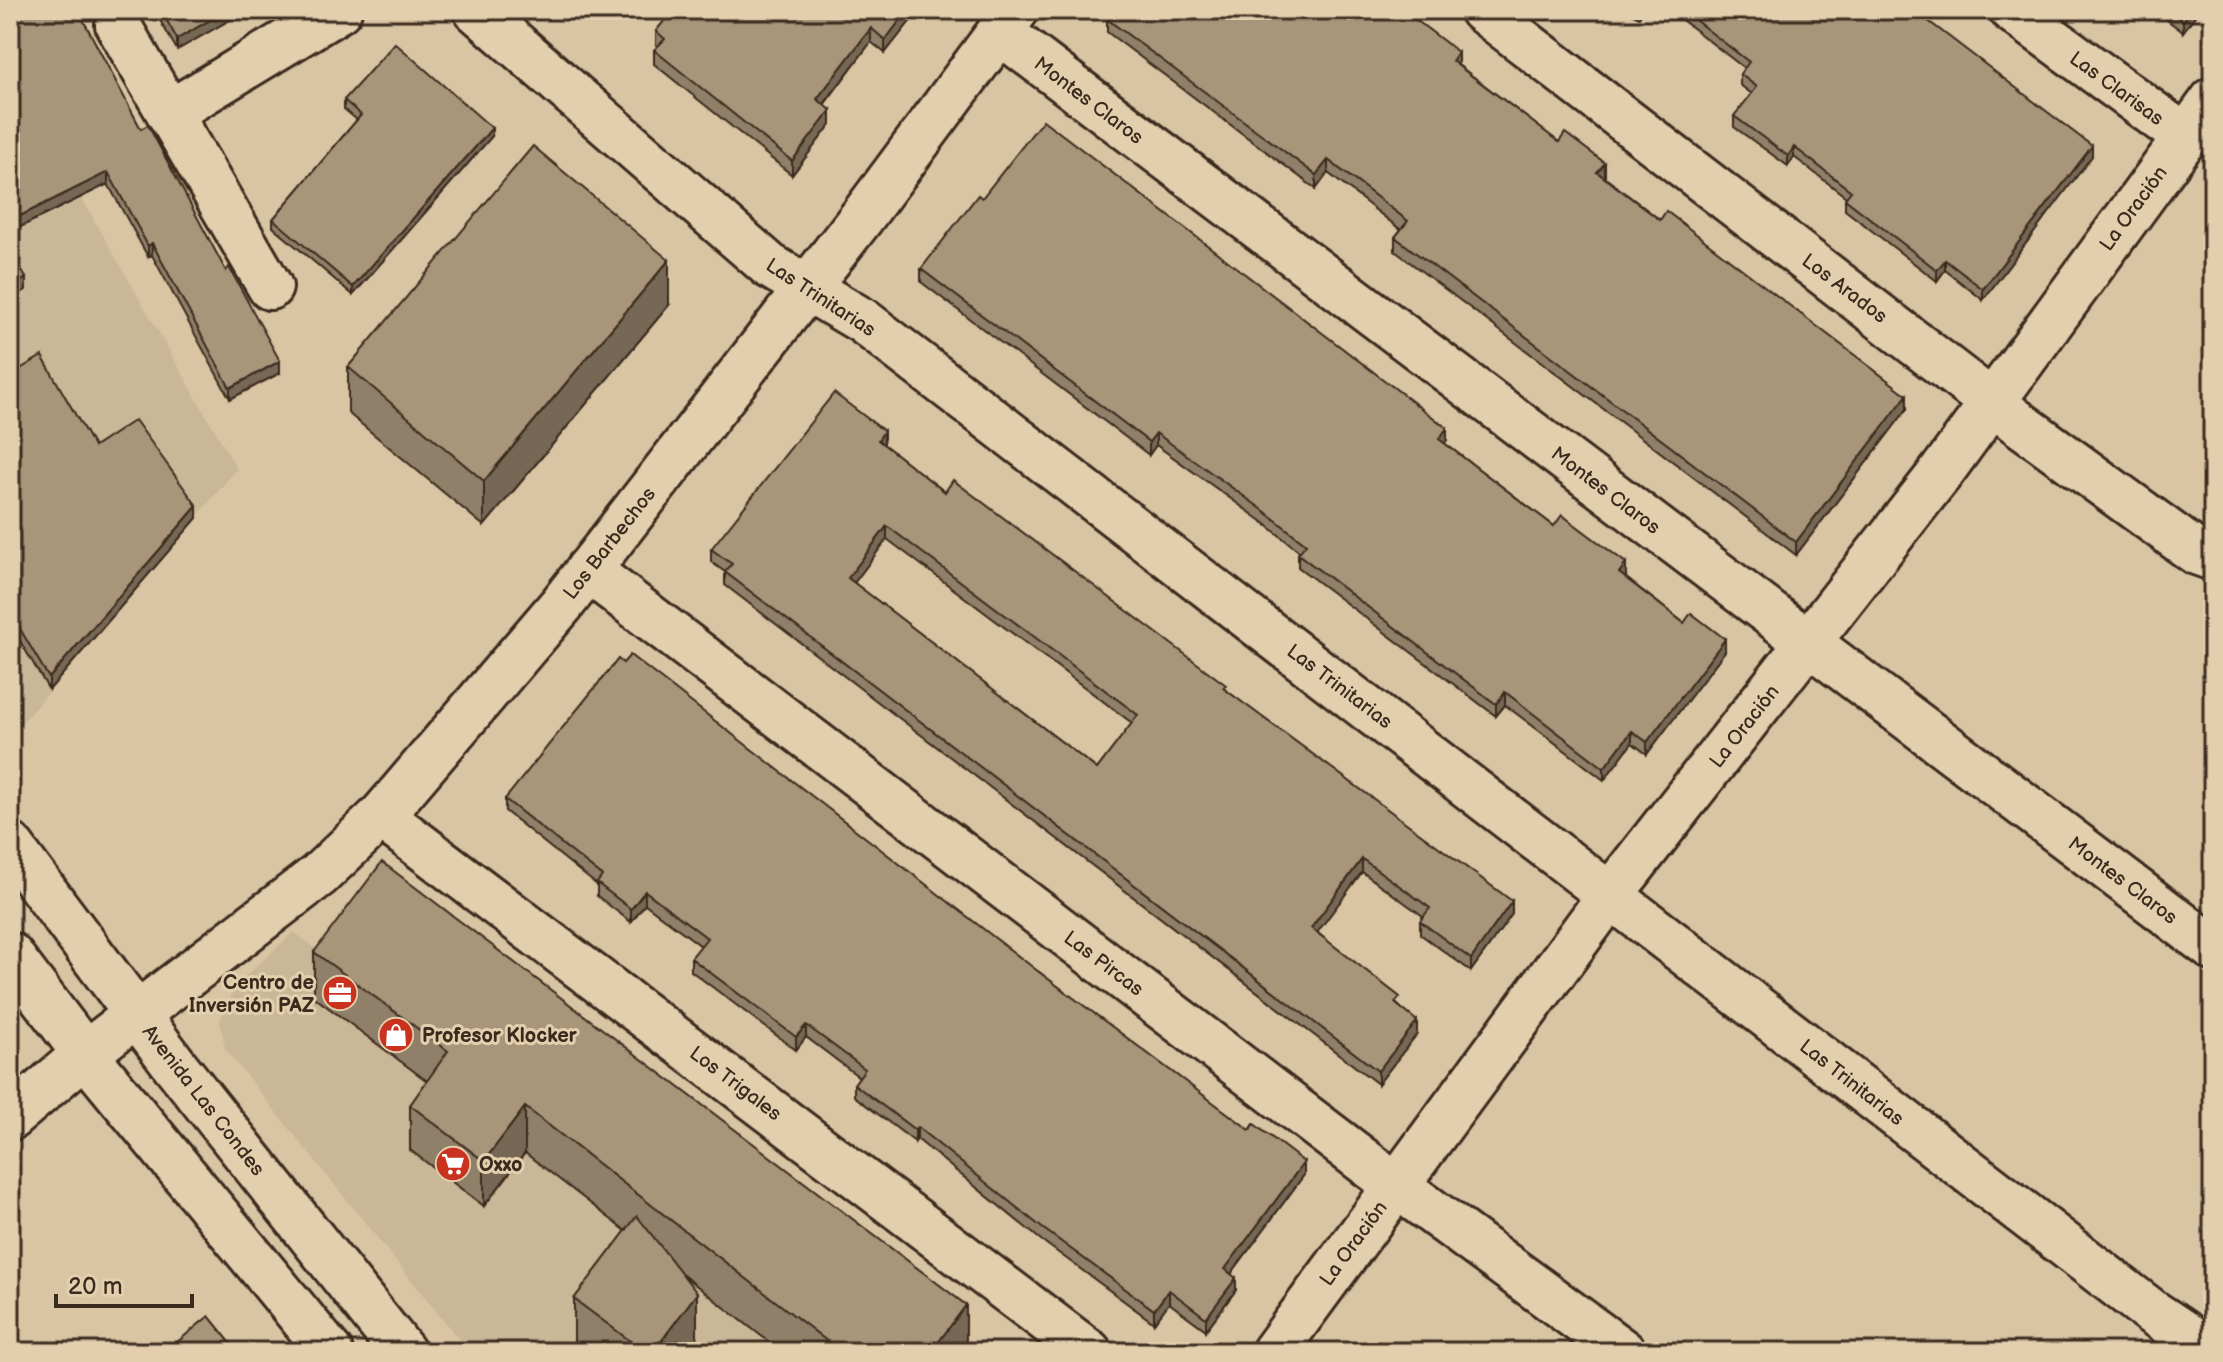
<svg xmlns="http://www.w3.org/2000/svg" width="2223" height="1362" viewBox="0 0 2223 1362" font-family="'Balsamiq Sans',sans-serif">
	<rect width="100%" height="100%" fill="#d9c5a4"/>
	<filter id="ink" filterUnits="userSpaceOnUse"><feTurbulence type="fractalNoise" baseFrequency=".0125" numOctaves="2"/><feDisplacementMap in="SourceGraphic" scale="16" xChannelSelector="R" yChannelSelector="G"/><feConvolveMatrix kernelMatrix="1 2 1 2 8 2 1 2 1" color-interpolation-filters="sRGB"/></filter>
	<g filter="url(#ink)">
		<g fill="#cab797">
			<polygon points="10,73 237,469 10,737"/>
			<polygon points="294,932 836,1347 830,1352 469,1352 225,1049 220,1021 235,986"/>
		</g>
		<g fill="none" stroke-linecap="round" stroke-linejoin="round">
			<defs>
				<g id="street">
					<polyline points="476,10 770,266 863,321 2152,1312 2212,1352"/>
					<polyline points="1482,10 2016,421 2196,552 2213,558"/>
					<polyline points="2012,10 2185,137"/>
					<polyline points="118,25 270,287"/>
					<polyline points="1000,32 2213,948"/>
					<polyline points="169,113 339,10"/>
					<polyline points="588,570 1373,1168 1623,1352"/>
					<polyline points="381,816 1089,1352"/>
					<polyline points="10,1118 85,1054 319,875 381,816 562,604 862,217 1016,10"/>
				</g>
				<polyline id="secondary" points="1274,1352 1611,894 1943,470 2213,100"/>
				<g id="primary">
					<polyline points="10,845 174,1064 403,1352"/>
					<polyline points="10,955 85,1054 330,1352"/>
				</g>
			</defs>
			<use href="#street" stroke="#3b2a1e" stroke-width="50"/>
			<use href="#secondary" stroke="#3b2a1e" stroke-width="50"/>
			<use href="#primary" stroke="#3b2a1e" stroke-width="50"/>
			<use href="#street" stroke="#e3cfad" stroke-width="44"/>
			<use href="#secondary" stroke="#e3cfad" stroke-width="44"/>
			<use href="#primary" stroke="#e3cfad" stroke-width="44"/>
		</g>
		<g fill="#908069" stroke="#3b2a1e" stroke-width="2" fill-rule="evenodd">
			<polygon points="154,10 247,10 177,50"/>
			<polygon points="919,10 885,53 871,42 824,105 831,124 792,175 654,64 654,50 658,47 656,45 656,31 780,16"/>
			<polygon points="1599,10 1612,10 1609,16"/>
			<polygon points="1625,10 1643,10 1639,17"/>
			<polygon points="1669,10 1914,10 2092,156 1983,300 1945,270 1937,281 1845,210 1845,199 1846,197 1794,157 1788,166 1734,127 1734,116 1752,94 1740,85 1740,74 1744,68"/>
			<polygon points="2154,10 2199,10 2183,32"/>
			<polygon points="1107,19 1458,65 1907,409 1796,555 1395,251 1395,237 1401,230 1328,173 1316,189 1107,32"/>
			<polygon points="344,100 492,136 353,295 273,227 273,219 357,120 344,109"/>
			<polygon points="141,129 280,373 230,399 152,255 148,257 108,184 10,232"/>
			<polygon points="982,198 1447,440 1444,443 1554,526 1626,576 1625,577 1684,623 1725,651 1647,754 1632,743 1604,780 1505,705 1496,716 1298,567 1298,554 1300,552 1263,522 1156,445 1149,455 921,282 921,269"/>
			<polygon points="669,305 484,526 348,413 348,367"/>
			<polygon points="10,375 94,447 197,518 49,690 10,624"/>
			<path d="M 884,444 L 884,445 L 945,492 L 1226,690 L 1512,914 L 1471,971 L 1420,934 L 1420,921 L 1423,916 L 1362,872 L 1317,932 L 1400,1007 L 1417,1034 L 1378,1084 L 725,585 L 725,572 L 711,562 L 711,549 ZM 887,539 L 1132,723 L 1097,769 L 854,583 Z"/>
			<polygon points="505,799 1039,972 1304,1175 1231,1274 1236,1290 1206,1330 1169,1303 1154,1323 1041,1240 917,1139 915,1142 854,1096 854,1084 859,1077 806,1037 796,1050 691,971 691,958 701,946 645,904 631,922 597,896 597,885 505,811"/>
			<polygon points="314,952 966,1350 965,1352 782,1352 684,1276 697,1339 687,1352 585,1352 574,1344 574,1299 626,1231 525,1153 484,1206 410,1150 410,1105 427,1081 314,997"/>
		</g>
		<g fill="#766855" stroke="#3b2a1e" stroke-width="2">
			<polygon points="227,10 247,10 177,50 177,39"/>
			<polygon points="908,10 919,10 885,53 885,40"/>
			<polygon points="2191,10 2199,10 2183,32 2183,21"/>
			<polygon points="871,28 871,42 817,113 817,99"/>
			<polygon points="1458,52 1458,66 1452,61"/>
			<polygon points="831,110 831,124 792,175 792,161"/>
			<polygon points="492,128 492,136 353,295 353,287"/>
			<polygon points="2092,146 2092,156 1983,300 1983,289"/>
			<polygon points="1794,147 1794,157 1788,166 1788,156"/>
			<polygon points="1328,160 1328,173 1316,189 1316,175"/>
			<polygon points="1605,163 1605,176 1597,186 1597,172"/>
			<polygon points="108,172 108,184 10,232 10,221"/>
			<polygon points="152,243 152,255 148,257 148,246"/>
			<polygon points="669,260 669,305 484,526 484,481"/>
			<polygon points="1945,260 1945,270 1937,281 1937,270"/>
			<polygon points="26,278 26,290 10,299 10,287"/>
			<polygon points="280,361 280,373 230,399 230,388"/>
			<polygon points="1907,395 1907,409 1796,555 1796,542"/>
			<polygon points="1447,428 1447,440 1439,451 1439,439"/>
			<polygon points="884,431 884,444 878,453 878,440"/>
			<polygon points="1156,433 1156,445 1149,455 1149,442"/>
			<polygon points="197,506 197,518 49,690 49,678"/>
			<polygon points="887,526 887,539 848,591 848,578"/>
			<polygon points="1626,563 1626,576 1619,585 1619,573"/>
			<polygon points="1725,639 1725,651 1647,754 1647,742"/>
			<polygon points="1505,692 1505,705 1496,716 1496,704"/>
			<polygon points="1632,731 1632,743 1604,780 1604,768"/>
			<polygon points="1362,859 1362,872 1311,941 1311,928"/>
			<polygon points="645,891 645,904 631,922 631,909"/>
			<polygon points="1512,901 1512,914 1471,971 1471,959"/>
			<polygon points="1417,1021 1417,1034 1378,1084 1378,1071"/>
			<polygon points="806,1025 806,1037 796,1050 796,1037"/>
			<polygon points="525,1107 525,1153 484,1206 484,1161"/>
			<polygon points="917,1127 917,1139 915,1142 915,1130"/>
			<polygon points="1304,1162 1304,1175 1225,1282 1225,1269"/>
			<polygon points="1236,1278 1236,1290 1206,1330 1206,1318"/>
			<polygon points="1169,1290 1169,1303 1154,1323 1154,1310"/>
			<polygon points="697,1293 697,1339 687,1352 653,1352"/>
			<polygon points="966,1305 966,1350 965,1352 931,1352"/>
		</g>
		<g fill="#a8957a" stroke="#3b2a1e" stroke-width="2" fill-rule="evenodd">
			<polygon points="10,10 78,10 141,129 148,125 226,271 229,267 280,361 230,388 152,243 148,246 108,172 10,221"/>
			<polygon points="161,10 227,10 177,39"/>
			<polygon points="673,10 774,10 780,16 785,10 908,10 885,40 871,28 817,99 831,110 792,161 654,50 665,39 656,31"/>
			<polygon points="1114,10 1403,10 1458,52 1452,61 1559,142 1565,133 1605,163 1597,172 1660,220 1666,211 1907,395 1796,542 1395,237 1408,221 1328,160 1316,175 1107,19"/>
			<polygon points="1682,10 1914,10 2092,146 1983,289 1945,260 1937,270 1845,199 1851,191 1794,147 1788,156 1734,116 1757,87 1740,74 1749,62"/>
			<polygon points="2168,10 2191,10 2183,21"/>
			<polygon points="395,43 492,128 353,287 273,219 361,115 344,100"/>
			<polygon points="1043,120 1447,428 1439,439 1554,526 1562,515 1626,563 1619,573 1684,623 1691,613 1725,639 1647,742 1632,731 1604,768 1505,692 1496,704 1298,554 1306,544 1263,510 1156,433 1149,442 921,269 978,195 982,198"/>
			<polygon points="533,146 669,260 484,481 348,367"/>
			<polygon points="10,249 26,278 10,287"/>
			<polygon points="42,356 94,447 135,420 197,506 49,678 10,612 10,375"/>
			<path d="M 834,393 L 884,431 L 878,440 L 945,492 L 953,480 L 1226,685 L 1223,688 L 1512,901 L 1471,959 L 1420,921 L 1430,908 L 1362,859 L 1311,928 L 1400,997 L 1395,1003 L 1417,1021 L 1378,1071 L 725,572 L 732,564 L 711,549 ZM 887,526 L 1138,715 L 1097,769 L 848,578 Z"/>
			<polygon points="630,655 1039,972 1250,1130 1254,1124 1304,1162 1225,1269 1236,1278 1206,1318 1169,1290 1154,1310 1041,1227 917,1127 915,1130 854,1084 865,1069 806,1025 796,1037 691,958 707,938 645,891 631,909 597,883 602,876 505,799 618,659 623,663"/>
			<polygon points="382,862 966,1305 931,1352 841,1352 525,1107 484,1161 410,1105 448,1051 314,952"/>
			<polygon points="637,1216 697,1293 653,1352 645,1352 574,1299"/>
			<polygon points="209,1316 238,1352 165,1352"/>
		</g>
	</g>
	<defs>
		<symbol id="office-disc" viewBox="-11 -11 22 22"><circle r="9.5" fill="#c8321e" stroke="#e3cfad"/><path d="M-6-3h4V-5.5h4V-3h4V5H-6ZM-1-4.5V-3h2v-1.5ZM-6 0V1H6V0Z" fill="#fff"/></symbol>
		<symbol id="shop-disc" viewBox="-11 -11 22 22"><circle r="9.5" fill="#c8321e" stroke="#e3cfad"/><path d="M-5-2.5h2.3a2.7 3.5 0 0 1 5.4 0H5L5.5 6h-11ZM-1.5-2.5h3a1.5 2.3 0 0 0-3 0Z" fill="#fff"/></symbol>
		<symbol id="supermarket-disc" viewBox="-11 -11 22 22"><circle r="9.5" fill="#c8321e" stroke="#e3cfad"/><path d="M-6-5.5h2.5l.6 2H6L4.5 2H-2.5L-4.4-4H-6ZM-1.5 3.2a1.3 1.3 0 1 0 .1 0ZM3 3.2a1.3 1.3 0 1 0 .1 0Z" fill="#fff"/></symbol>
	</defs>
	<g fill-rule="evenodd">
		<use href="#office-disc" x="320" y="973" width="40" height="40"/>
		<use href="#shop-disc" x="376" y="1015" width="40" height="40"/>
		<use href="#supermarket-disc" x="433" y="1144" width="40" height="40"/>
	</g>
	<g text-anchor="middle" stroke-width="6" stroke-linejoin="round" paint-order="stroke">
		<g font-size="20" fill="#3b2a1e" stroke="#e3cfad">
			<text transform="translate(2117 88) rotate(36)" y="7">Las Clarisas</text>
			<text transform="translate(1089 100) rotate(37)" y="7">Montes Claros</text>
			<text transform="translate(2133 208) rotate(-54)" y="7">La Oración</text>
			<text transform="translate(1845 288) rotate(37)" y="7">Los Arados</text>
			<text transform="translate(821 297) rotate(33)" y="7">Las Trinitarias</text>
			<text transform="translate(1606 490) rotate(37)" y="7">Montes Claros</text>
			<text transform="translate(609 543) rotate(-52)" y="7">Los Barbechos</text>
			<text transform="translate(1340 686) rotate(37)" y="7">Las Trinitarias</text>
			<text transform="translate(1744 726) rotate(-52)" y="7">La Oración</text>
			<text transform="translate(2123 880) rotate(37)" y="7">Montes Claros</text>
			<text transform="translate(1104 963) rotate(37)" y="7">Las Pircas</text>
			<text transform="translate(1852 1082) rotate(38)" y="7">Las Trinitarias</text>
			<text transform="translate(736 1083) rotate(37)" y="7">Los Trigales</text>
			<text transform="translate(204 1100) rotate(52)" y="7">Avenida Las Condes</text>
			<text transform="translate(1353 1243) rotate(-54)" y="7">La Oración</text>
		</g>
		<g font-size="20" font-weight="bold" fill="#3b2a1e" stroke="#e3cfad" text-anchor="start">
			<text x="314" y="989" text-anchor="end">Centro de<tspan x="314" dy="23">Inversión PAZ</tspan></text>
			<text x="422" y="1042">Profesor Klocker</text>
			<text x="479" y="1171">Oxxo</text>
		</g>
	</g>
	<rect width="2223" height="1362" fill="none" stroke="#e3cfad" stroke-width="40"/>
	<rect x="20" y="20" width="2183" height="1322" fill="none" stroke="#3b2a1e" stroke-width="3" filter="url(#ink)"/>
	<path d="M56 1294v12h136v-12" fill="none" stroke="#3b2a1e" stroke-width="4"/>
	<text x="68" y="1294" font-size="24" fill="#3b2a1e" stroke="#e3cfad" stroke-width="6" paint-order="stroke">20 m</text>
</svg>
